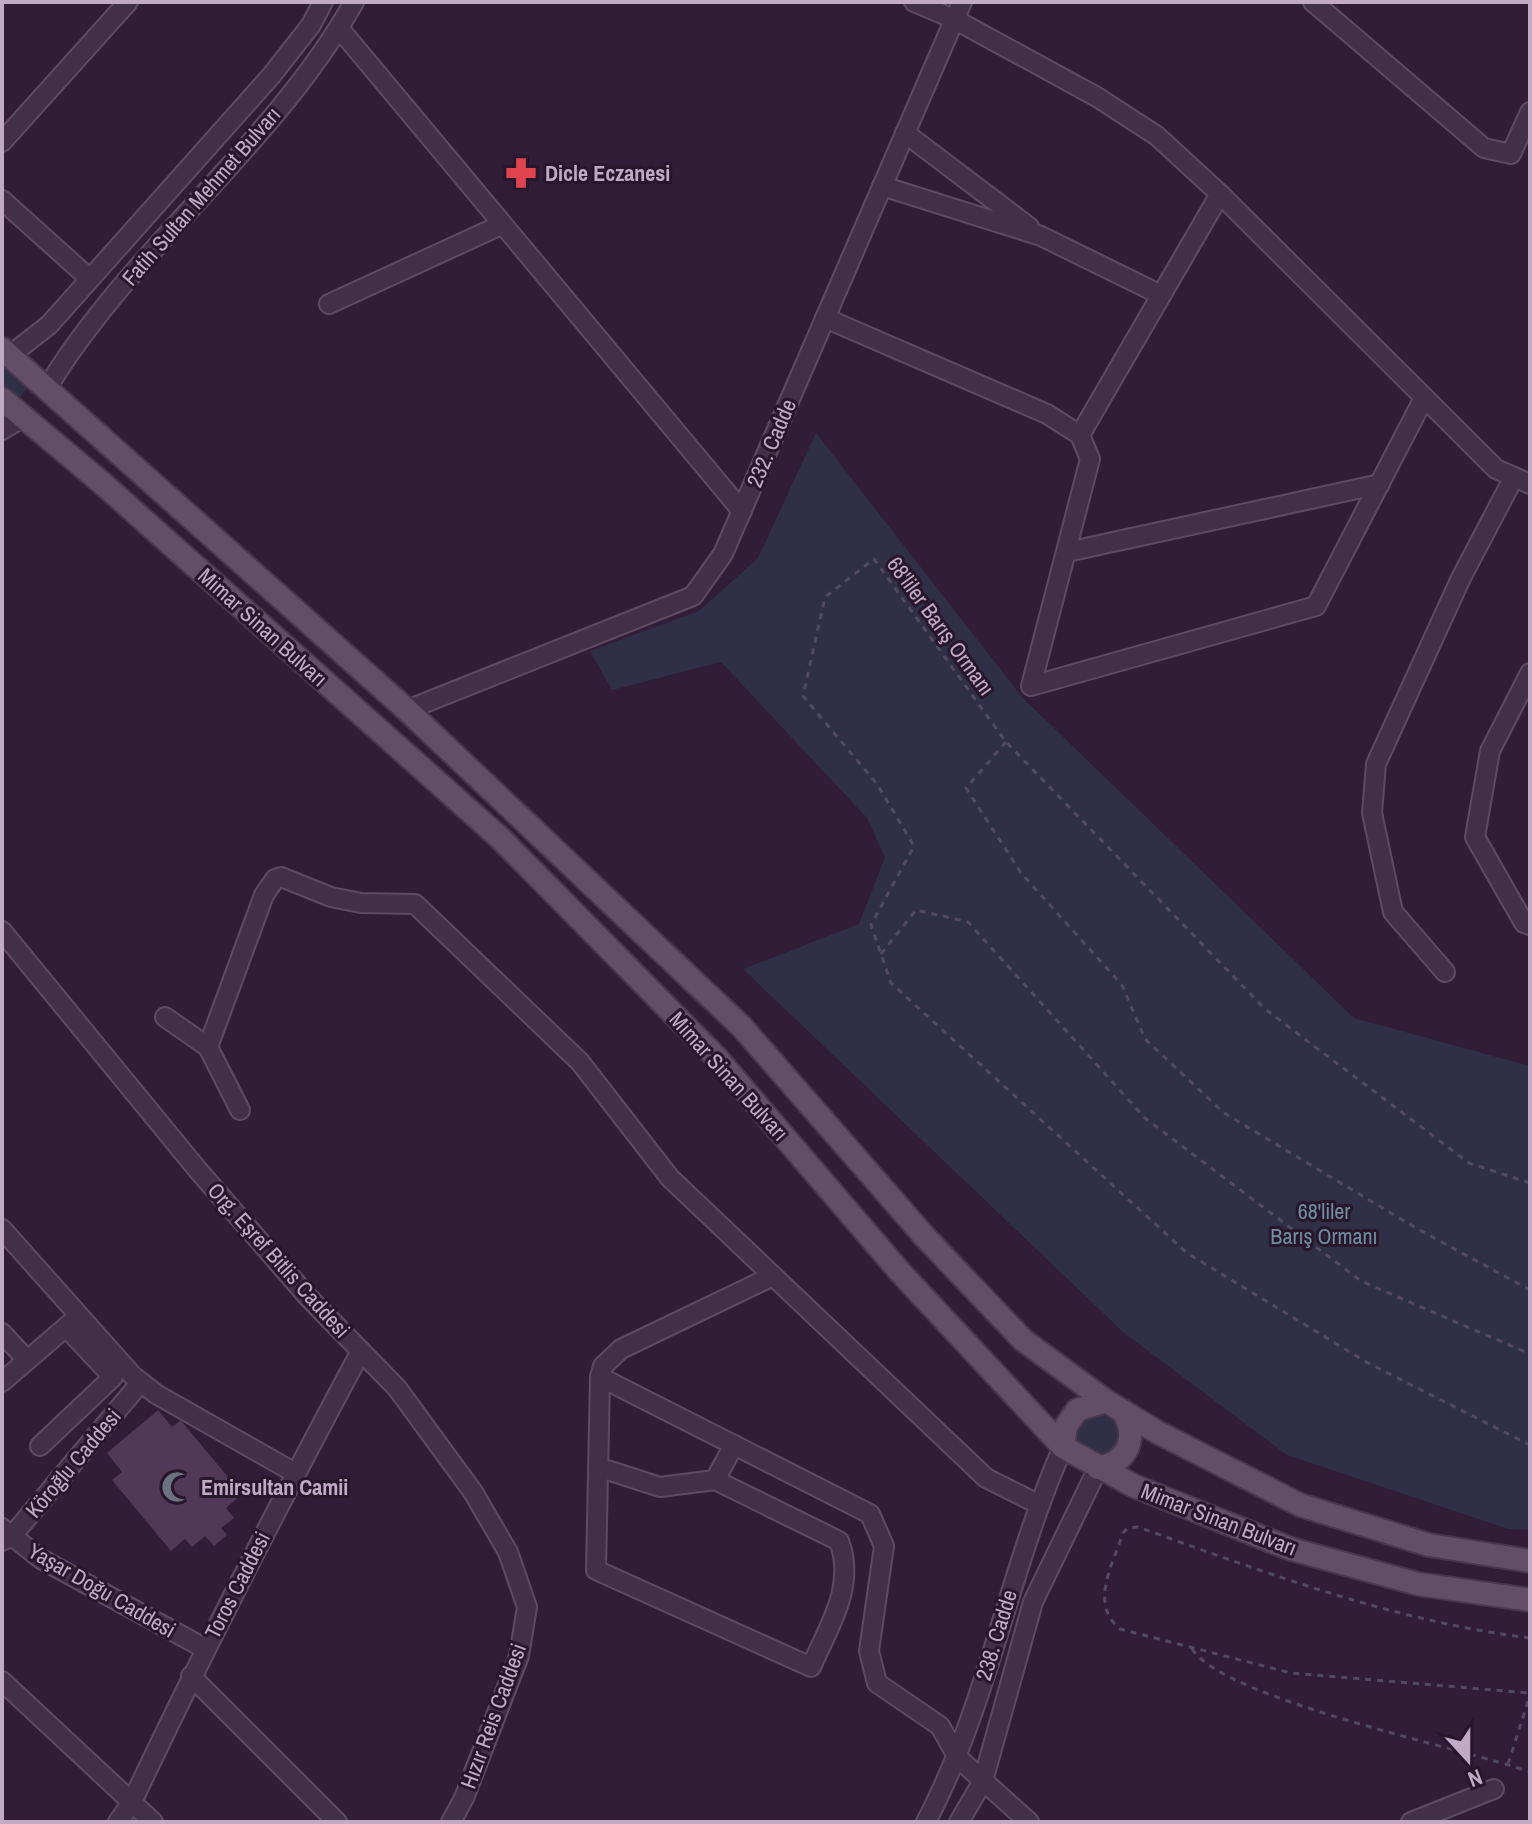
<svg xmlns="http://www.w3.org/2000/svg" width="1532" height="1824" viewBox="0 0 1532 1824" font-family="'Archivo Narrow',sans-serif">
	<rect width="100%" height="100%" fill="#311d38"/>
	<g fill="#2f2f48">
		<polygon points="7,365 30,385 15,402 2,391 2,371"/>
		<polygon points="816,433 1022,697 1354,1018 1530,1066 1530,1530 1508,1529 1287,1455 1123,1332 743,969 859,924 885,857 867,818 721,662 612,690 590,651 699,611 758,558"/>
		<circle cx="1098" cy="1434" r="22"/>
	</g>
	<polygon fill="#513859" points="158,1410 172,1427 180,1421 183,1423 242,1494 226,1508 234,1518 221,1528 227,1535 214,1546 205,1536 192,1547 185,1539 171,1551 112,1480 122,1472 107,1453"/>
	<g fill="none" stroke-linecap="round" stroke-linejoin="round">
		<defs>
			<g id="minor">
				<polyline points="914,2 954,19 1097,97 1157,136 1220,194 1496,469 1530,484"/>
				<polyline points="1313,2 1484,148 1511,154 1530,112"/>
				<polyline points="339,28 742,511"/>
				<polyline points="905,133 1029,227"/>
				<polyline points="2,142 128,2"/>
				<polyline points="882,186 1041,236 1161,295"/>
				<polyline points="2,200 90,279"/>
				<polyline points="329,304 501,225"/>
				<polyline points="825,318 1047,414 1080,435 1090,459 1031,686 1316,606 1424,398"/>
				<polyline points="9,356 49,325 271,76 311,25 323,2"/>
				<path d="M 47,388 C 132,248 273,146 354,2"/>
				<polyline points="2,430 24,417"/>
				<polyline points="1080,435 1220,194"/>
				<polyline points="1067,552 1380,484"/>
				<polyline points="1530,673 1490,751 1475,837 1524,923 1530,925"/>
				<polyline points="407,710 693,596 723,554 962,2"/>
				<polyline points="2,931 197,1169 308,1297 397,1388 473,1492 508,1552 527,1607 519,1656 464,1798 451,1822"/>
				<polyline points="1445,972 1393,912 1372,813 1376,764 1461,578 1514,477"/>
				<polyline points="165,1017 208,1047 240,1110"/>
				<polyline points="208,1047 264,895 275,879 281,877 331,897 361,903 415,904 580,1062 670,1178 986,1478 1038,1504"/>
				<polyline points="2,1229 133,1376 156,1394 295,1473"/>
				<polyline points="2,1333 27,1360"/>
				<polyline points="600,1377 870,1514 884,1546 869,1651 877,1683 940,1726 958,1758 1029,1822"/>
				<polyline points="2,1382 73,1321"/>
				<polyline points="40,1446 113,1377 66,1327"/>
				<path d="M 598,1467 L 660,1487 L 715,1480 L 839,1541 C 856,1586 829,1626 811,1667 L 596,1570 L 600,1377 L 603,1366 L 621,1349 L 773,1276"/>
				<polyline points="715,1480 734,1445"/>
				<polyline points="2,1528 41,1559 204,1648"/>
				<polyline points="2,1541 12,1536 141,1382"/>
				<polyline points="191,1676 337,1822"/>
				<polyline points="2,1681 153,1822"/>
				<path d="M 118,1822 L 132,1802 C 204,1649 281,1500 361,1351"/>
				<path d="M 926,1822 C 988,1704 1009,1569 1063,1447"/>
				<polyline points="959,1822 983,1781 1033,1602 1098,1468"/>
				<polyline points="1411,1822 1494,1789"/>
			</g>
			<g id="major">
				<polyline points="2,349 407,710 742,1027 925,1237 1023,1340 1106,1401 1157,1432 1300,1505 1429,1545 1530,1561"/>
				<polyline points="2,399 102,483 500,838 716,1057 900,1272 1063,1447 1134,1486 1291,1549 1418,1584 1530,1600"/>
				<polyline points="1063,1447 1066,1426 1077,1410 1106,1401"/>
				<path d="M 1098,1468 C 1129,1462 1138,1437 1123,1411"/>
			</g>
		</defs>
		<use href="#minor" stroke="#5e4b63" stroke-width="22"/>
		<use href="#major" stroke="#49374e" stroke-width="26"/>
		<g stroke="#534964" stroke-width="3" stroke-dasharray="6 6" stroke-linecap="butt">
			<polyline points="1006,742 966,788 1021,873 1122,985 1145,1039 1224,1113 1416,1228 1530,1290"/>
			<polyline points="881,954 916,910 968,922 1145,1118 1361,1281 1530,1354"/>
			<polyline points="1530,1183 1469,1163 1265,1009 1006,742 874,559 825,597 803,696 877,784 914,846 871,925 891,983 1187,1253 1368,1363 1530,1445"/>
			<path d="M 1530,1638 C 1393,1621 1267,1573 1138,1527 L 1128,1528 L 1123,1533 C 1113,1564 1089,1604 1120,1629 L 1291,1673 L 1530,1693"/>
			<path d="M 1192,1649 C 1226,1700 1463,1748 1530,1772"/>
			<polyline points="1508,1764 1530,1695"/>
		</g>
		<use href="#minor" stroke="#423048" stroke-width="18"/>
		<use href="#major" stroke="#624e68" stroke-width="22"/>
	</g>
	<defs>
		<symbol id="pharmacy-bare" viewBox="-9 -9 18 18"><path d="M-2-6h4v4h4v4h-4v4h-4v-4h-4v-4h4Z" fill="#e0444e" stroke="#27162c" stroke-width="2.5" paint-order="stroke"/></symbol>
		<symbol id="mosque-bare" viewBox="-9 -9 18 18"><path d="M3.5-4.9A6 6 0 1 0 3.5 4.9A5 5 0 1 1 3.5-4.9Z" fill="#6b7280" stroke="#27162c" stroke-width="2.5" paint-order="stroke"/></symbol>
	</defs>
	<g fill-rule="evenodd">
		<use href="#pharmacy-bare" x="499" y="151" width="44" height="44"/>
		<use href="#mosque-bare" x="155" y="1465" width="44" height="44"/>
	</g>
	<g text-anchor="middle" stroke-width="6" stroke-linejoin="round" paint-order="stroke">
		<g font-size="22" font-weight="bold" fill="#c0aac6" stroke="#27162c" text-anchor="start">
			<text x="545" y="181">Dicle Eczanesi</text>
			<text x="201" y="1495">Emirsultan Camii</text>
		</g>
		<g font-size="22" fill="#c0aac6" stroke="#27162c">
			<text transform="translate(201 196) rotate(-49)" y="8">Fatih Sultan Mehmet Bulvarı</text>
			<text transform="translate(771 443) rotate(-67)" y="8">232. Cadde</text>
			<text transform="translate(941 626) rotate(54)" y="8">68'liler Barış Ormanı</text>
			<text transform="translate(263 627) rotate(42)" y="8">Mimar Sinan Bulvarı</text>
			<text transform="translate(729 1076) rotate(48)" y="8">Mimar Sinan Bulvarı</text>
			<text transform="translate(279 1260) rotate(48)" y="8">Org. Eşref Bitlis Caddesi</text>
			<text transform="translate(73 1463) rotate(-50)" y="8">Köroğlu Caddesi</text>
			<text transform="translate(1219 1519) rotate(21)" y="8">Mimar Sinan Bulvarı</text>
			<text transform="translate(237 1585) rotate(-63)" y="8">Toros Caddesi</text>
			<text transform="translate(102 1590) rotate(30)" y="8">Yaşar Doğu Caddesi</text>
			<text transform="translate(996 1635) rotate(-73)" y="8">238. Cadde</text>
			<text transform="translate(493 1716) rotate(-70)" y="8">Hızır Reis Caddesi</text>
		</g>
		<g font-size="22" fill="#708ea2" stroke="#27162c">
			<text x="1324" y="1219">68'liler<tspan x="1324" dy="25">Barış Ormanı</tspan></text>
		</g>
	</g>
	<rect width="1532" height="1824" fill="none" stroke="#c0aac6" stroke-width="8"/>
	<g transform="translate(1468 1760) rotate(159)" stroke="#27162c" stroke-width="6" paint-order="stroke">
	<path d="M0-6L14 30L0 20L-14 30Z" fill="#c0aac6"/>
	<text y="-12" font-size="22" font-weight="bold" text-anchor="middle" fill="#c0aac6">N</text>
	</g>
</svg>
